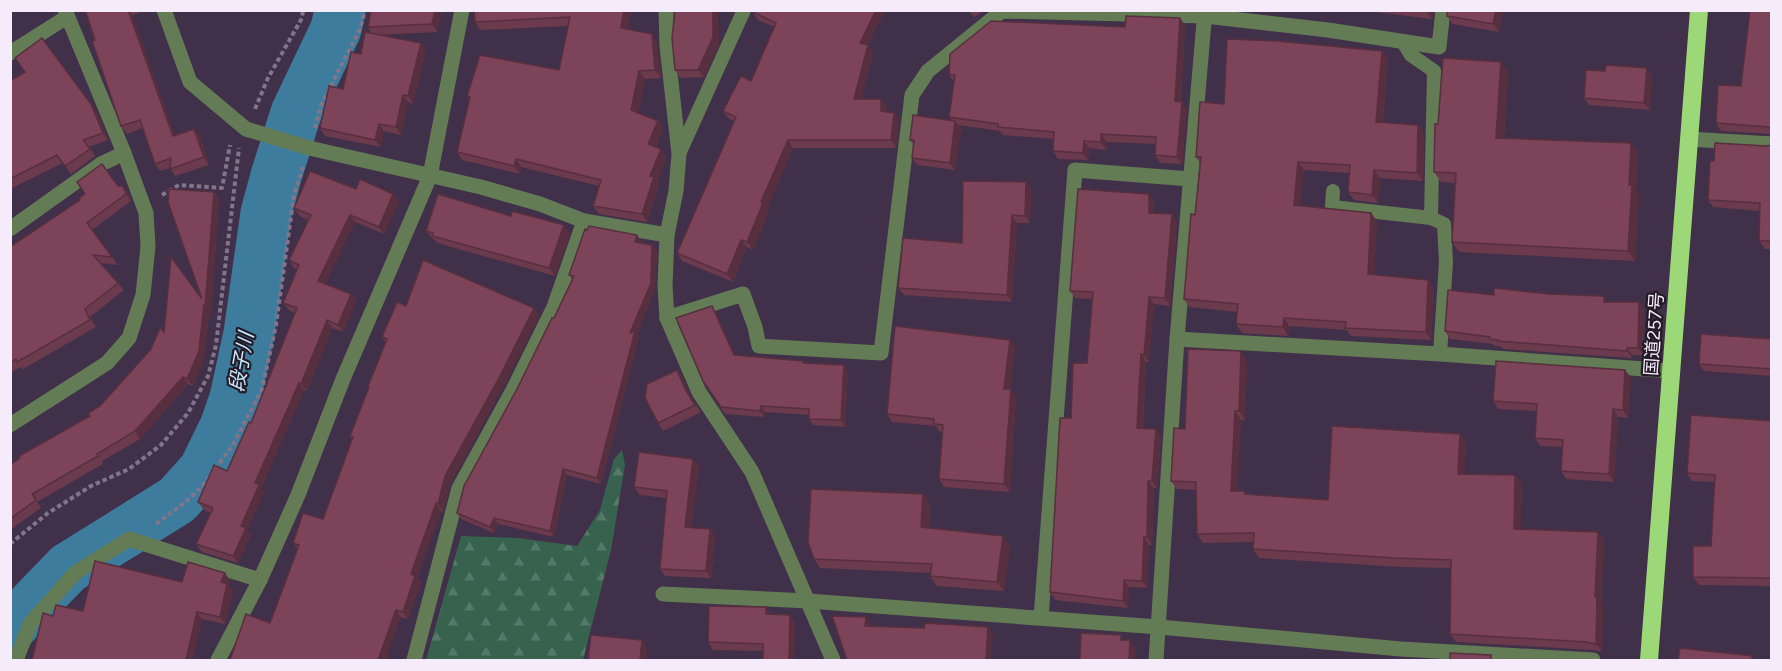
<svg xmlns="http://www.w3.org/2000/svg" width="1782" height="671" viewBox="0 0 1782 671" font-family="Figtree,'Noto Sans JP',sans-serif">
	<defs>
		<pattern id="forest-firs" width="22" height="20" patternUnits="userSpaceOnUse" patternTransform="scale(1.5)"><rect width="22" height="20" fill="#37624e"/><path d="M5 1l3.5 6h-7zM16 11l3.5 6h-7z" fill="#557968"/></pattern>
	</defs>
	<rect width="100%" height="100%" fill="#40304a"/>
	<polygon fill="url(#forest-firs)" points="622,450 625,465 611,550 583,660 426,660 461,536 518,538 577,546 600,510 614,459"/>
	<g fill="none" stroke-linecap="round" stroke-linejoin="round">
		<polyline stroke="#3d7c9d" stroke-width="51" points="10,628 68,568 177,500 204,470 225,427 235,398 249,333 266,213 276,176 296,113 336,29 340,10"/>
		<g stroke="#82758b" stroke-width="4" stroke-dasharray="4.5 3" stroke-linecap="butt">
			<polyline points="255,109 268,78 302,18 303,10"/>
			<polyline points="315,128 321,105 360,29 365,10"/>
			<polyline points="162,195 179,185 222,188 230,145"/>
			<polyline points="215,469 233,445 262,389 276,325 294,195 303,167"/>
			<path d="M 156,524 C 176,509 196,496 211,475"/>
			<polyline points="10,544 48,513 91,486 129,469 161,445 188,413 208,376 216,345 239,148"/>
		</g>
		<g stroke="#637c55" stroke-width="14">
			<polyline points="1403,42 1411,55 1434,71 1431,218"/>
			<polyline points="679,154 744,10"/>
			<polyline points="1333,191 1332,207 1431,218 1444,224 1446,262 1440,354"/>
		</g>
		<g stroke="#637c55" stroke-width="15">
			<polyline points="164,10 190,82 246,129 309,148 481,187 540,204 584,221 667,235"/>
			<polyline points="666,10 667,46 679,154 676,191 667,235 665,286 667,318 699,392 752,472 833,660"/>
			<polyline points="10,53 67,17"/>
			<polyline points="1688,139 1772,144"/>
			<polyline points="10,229 101,164 124,153"/>
			<polyline points="667,318 743,294 755,327 759,346 881,353 912,95 928,71 1002,11 1205,16 1328,30 1439,47 1443,10"/>
			<polyline points="1177,339 1440,354 1672,371"/>
			<polyline points="10,425 107,363 129,338 143,295 148,246 146,213 124,153 65,10"/>
			<polyline points="663,594 808,601 1159,627 1401,649 1593,660"/>
			<polyline points="1041,618 1075,170 1190,179"/>
			<polyline points="16,660 30,624 75,573 129,539 260,580"/>
			<polyline points="218,660 260,580 298,495 343,379 430,176 462,10"/>
			<polyline points="414,660 459,488 513,390 554,307 584,221"/>
			<polyline points="1156,660 1177,339 1205,10"/>
		</g>
		<polyline stroke="#9cd877" stroke-width="18" points="1649,660 1699,10"/>
	</g>
	<g fill="#6b3a4d">
		<polygon points="85,10 138,10 139,13 132,15 175,136 194,129 200,136 209,165 175,176 170,168 160,171 155,164 142,128 127,134 121,126"/>
		<polygon points="257,10 288,10 287,12 257,11"/>
		<polygon points="442,10 437,32 377,35 426,51 413,104 408,102 401,135 384,131 381,147 325,136 320,128 343,89 361,54 372,34 368,27"/>
		<polygon points="631,10 628,29 657,42 661,78 645,79 638,113 658,121 663,129 656,147 666,157 657,181 659,185 647,222 599,214 593,206 599,186 521,167 520,174 462,160 457,152 469,99 467,96 559,70 568,26 480,30 475,22"/>
		<polygon points="753,10 885,10 868,45 873,53 861,99 887,107 887,112 894,113 899,120 896,148 793,148 767,208 769,211 753,250 747,247 733,282 682,261 677,253 734,121 728,118 723,111 751,81 775,27 758,20 753,12"/>
		<polygon points="968,10 985,10 974,17"/>
		<polygon points="1374,10 1434,10 1432,19 1375,12"/>
		<polygon points="1503,10 1499,32 1453,24 1447,16"/>
		<polygon points="1772,10 1772,134 1721,131 1716,123 1741,86"/>
		<polygon points="1185,25 1181,102 1187,109 1182,164 1160,163 1155,155 1155,144 1107,142 1106,150 1089,148 1088,160 1058,159 1053,151 1054,139 1003,135 1000,131 958,125 961,128 955,170 917,165 912,158 914,145 910,140 952,120 949,117 954,82 949,75 1125,27"/>
		<polygon points="719,44 704,77 680,78 675,70"/>
		<polygon points="1382,51 1388,59 1383,123 1424,133 1423,181 1380,178 1378,203 1354,200 1348,192 1349,173 1304,170 1300,205 1371,213 1377,221 1374,274 1434,289 1431,340 1351,336 1347,330 1289,326 1288,336 1242,333 1236,324 1237,312 1189,307 1184,299 1195,215 1200,163 1196,157 1224,104"/>
		<polygon points="1508,72 1504,138 1631,143 1638,153 1636,192 1639,195 1635,261 1459,252 1452,242 1455,183 1441,182 1434,172 1438,124"/>
		<polygon points="1652,76 1650,110 1589,105 1584,98"/>
		<polygon points="10,81 97,112 108,140 89,147 95,156 71,174 63,163 10,189"/>
		<polygon points="1771,145 1772,249 1765,249 1759,241 1760,211 1713,207 1708,200 1714,161"/>
		<polygon points="1026,182 1031,190 1030,223 1017,223 1012,302 904,295 898,288 962,243"/>
		<polygon points="118,186 129,194 131,201 92,230 118,265 100,263 118,283 124,290 90,317 96,327 23,369 21,367 10,373 10,247 80,200 85,194"/>
		<polygon points="356,189 399,201 384,234 355,222 325,284 351,294 356,302 343,332 332,328 307,391 304,390 261,488 264,492 247,530 251,535 238,563 202,552 196,544 211,513 204,510 198,502 227,471 251,423 295,313 289,310 283,303 297,269 294,268 289,260 308,220 300,216 294,208"/>
		<polygon points="214,192 219,199 211,315 209,313 204,359 193,386 188,384 140,439 102,461 103,464 37,502 41,508 18,524 10,531 10,465 90,416 151,349 164,332 202,299"/>
		<polygon points="1149,194 1154,201 1154,213 1177,222 1170,306 1154,304 1149,362 1146,362 1143,428 1161,436 1157,488 1154,488 1152,545 1149,545 1147,588 1129,587 1128,608 1055,600 1050,592 1071,418 1087,363 1092,299 1075,298 1070,291"/>
		<polygon points="511,216 570,233 555,276 437,243 434,239 432,238 426,231"/>
		<polygon points="637,235 641,241 640,243 652,245 657,251 655,289 637,334 639,337 601,484 567,475 554,537 498,524 494,533 461,519 457,513 517,389 554,318 572,279 569,275"/>
		<polygon points="1494,295 1608,302 1644,309 1643,355 1632,355 1632,358 1503,349 1502,347 1495,346 1493,344 1450,339 1445,331"/>
		<polygon points="406,306 534,308 539,316 504,385 450,484 443,512 441,511 417,578 421,583 408,619 401,617 270,623 298,549 293,543 323,519 353,439 350,436 369,388 368,386 385,342 382,337"/>
		<polygon points="712,306 716,313 735,355 803,361 804,363 848,371 845,427 813,425 809,419 809,415 765,412 764,417 725,414 703,381"/>
		<polygon points="1772,339 1772,376 1704,371 1699,364"/>
		<polygon points="1010,340 1015,347 1010,389 1016,397 1010,492 944,487 939,479 943,432 939,431 936,426 892,422 887,414"/>
		<polygon points="1247,360 1245,420 1241,420 1237,491 1244,491 1247,495 1328,500 1466,442 1464,474 1515,475 1522,484 1520,529 1604,541 1601,602 1603,606 1602,652 1594,650 1456,642 1450,634 1451,568 1401,567 1259,558 1253,549 1254,542 1203,543 1197,534 1196,490 1177,489 1171,481 1185,429"/>
		<polygon points="677,370 682,377 690,396 701,412 663,431 658,423"/>
		<polygon points="1625,370 1631,378 1628,418 1618,417 1614,482 1566,479 1561,471 1562,447 1540,446 1535,438 1537,411 1498,409 1493,401"/>
		<polygon points="1772,421 1772,586 1699,585 1693,577 1711,546 1715,482 1692,481 1687,473"/>
		<polygon points="693,459 699,466 691,527 710,529 715,537 711,578 665,576 660,569 667,498 640,495 634,487"/>
		<polygon points="923,494 930,504 929,528 1010,546 1004,591 937,586 930,576 931,573 820,568 814,559"/>
		<polygon points="225,573 230,581 228,585 233,591 225,624 202,619 53,616 83,611 182,582"/>
		<polygon points="771,614 790,615 795,623 794,660 763,660 763,651 713,650 708,642"/>
	</g>
	<g fill="#572f3e">
		<polygon points="128,10 132,15 178,144 173,136"/>
		<polygon points="435,10 442,10 437,32 432,24"/>
		<polygon points="624,10 631,10 627,36 621,28"/>
		<polygon points="713,10 718,10 719,44 704,77 698,70"/>
		<polygon points="876,10 885,10 868,45 873,53 859,107 854,99 860,43"/>
		<polygon points="1434,10 1432,19 1426,11"/>
		<polygon points="1496,10 1503,10 1499,32 1493,24"/>
		<polygon points="1180,18 1185,25 1180,109 1175,101"/>
		<polygon points="652,34 657,42 661,78 655,70"/>
		<polygon points="421,43 426,51 413,104 408,96"/>
		<polygon points="1382,51 1388,59 1382,130 1376,122"/>
		<polygon points="1501,62 1508,72 1503,148 1496,138"/>
		<polygon points="1647,68 1652,76 1650,110 1644,103"/>
		<polygon points="639,71 645,79 637,118 631,110"/>
		<polygon points="403,95 408,102 401,135 396,127"/>
		<polygon points="881,99 887,107 887,119 881,111"/>
		<polygon points="1182,102 1187,109 1182,164 1177,157"/>
		<polygon points="91,104 97,112 108,140 103,133"/>
		<polygon points="894,113 899,120 896,148 891,140"/>
		<polygon points="658,121 663,129 654,152 648,144"/>
		<polygon points="955,121 961,128 955,170 950,163"/>
		<polygon points="379,124 384,131 381,147 375,140"/>
		<polygon points="1418,125 1424,133 1423,181 1417,173"/>
		<polygon points="194,129 200,136 209,165 204,157"/>
		<polygon points="1101,134 1107,142 1106,150 1101,142"/>
		<polygon points="788,140 793,148 767,208 769,211 753,250 747,242 761,202"/>
		<polygon points="1084,141 1089,148 1088,160 1083,153"/>
		<polygon points="1631,143 1638,153 1636,192 1639,195 1635,261 1628,251 1629,185"/>
		<polygon points="661,149 666,157 657,181 659,185 647,222 642,214 650,176"/>
		<polygon points="516,159 521,167 520,174 514,166"/>
		<polygon points="1298,162 1304,170 1300,213 1294,205"/>
		<polygon points="1374,170 1380,178 1378,203 1372,195"/>
		<polygon points="1026,182 1031,190 1030,223 1025,216"/>
		<polygon points="123,186 129,194 131,201 126,194"/>
		<polygon points="214,192 219,199 211,315 209,313 204,359 193,386 187,379 199,351"/>
		<polygon points="393,194 399,201 384,234 379,227"/>
		<polygon points="1149,194 1154,201 1154,220 1149,213"/>
		<polygon points="1371,213 1377,221 1374,282 1368,274"/>
		<polygon points="1172,214 1177,222 1170,306 1165,298"/>
		<polygon points="350,215 355,222 323,289 318,281"/>
		<polygon points="1012,215 1017,223 1012,302 1007,295"/>
		<polygon points="564,225 570,233 555,276 549,268"/>
		<polygon points="637,235 641,241 639,248 635,242"/>
		<polygon points="741,240 747,247 733,282 727,274"/>
		<polygon points="652,245 657,251 655,289 637,334 639,337 601,484 597,478 630,333"/>
		<polygon points="1428,280 1434,289 1431,340 1426,332"/>
		<polygon points="351,294 356,302 343,332 338,325"/>
		<polygon points="1149,297 1154,304 1149,362 1144,355"/>
		<polygon points="1639,302 1644,309 1643,355 1638,348"/>
		<polygon points="712,306 716,313 738,361 734,355"/>
		<polygon points="534,308 539,316 504,385 450,484 443,512 438,504 445,476"/>
		<polygon points="1284,318 1289,326 1288,336 1283,327"/>
		<polygon points="327,320 332,328 307,391 301,384"/>
		<polygon points="1010,340 1015,347 1009,396 1004,389"/>
		<polygon points="1627,348 1632,355 1632,358 1627,351"/>
		<polygon points="1241,351 1247,360 1245,420 1239,411"/>
		<polygon points="1141,354 1146,362 1142,435 1137,428"/>
		<polygon points="844,365 848,371 845,427 841,420"/>
		<polygon points="677,370 682,377 690,396 701,412 685,389"/>
		<polygon points="1625,370 1631,378 1628,418 1623,410"/>
		<polygon points="183,377 188,384 140,439 135,431"/>
		<polygon points="299,383 304,390 261,488 264,492 247,530 251,535 238,563 233,556 241,526 255,483"/>
		<polygon points="1011,389 1016,397 1010,492 1004,484"/>
		<polygon points="761,406 765,412 764,417 760,411"/>
		<polygon points="1613,409 1618,417 1614,482 1609,474"/>
		<polygon points="1235,411 1241,420 1237,500 1231,491"/>
		<polygon points="1156,429 1161,436 1157,488 1152,481"/>
		<polygon points="1460,434 1466,442 1464,482 1458,474"/>
		<polygon points="693,459 699,466 690,534 685,527"/>
		<polygon points="563,469 567,475 554,537 550,531"/>
		<polygon points="1515,475 1522,484 1520,538 1514,529"/>
		<polygon points="1148,481 1154,488 1152,545 1147,537"/>
		<polygon points="923,494 930,504 928,537 921,527"/>
		<polygon points="436,503 441,511 417,578 421,583 408,619 403,612 411,574"/>
		<polygon points="494,518 498,524 494,533 490,527"/>
		<polygon points="710,529 715,537 711,578 706,571"/>
		<polygon points="1598,532 1604,541 1601,602 1603,606 1602,652 1596,644 1595,597"/>
		<polygon points="1003,536 1010,546 1004,591 997,582"/>
		<polygon points="1144,537 1149,545 1147,588 1142,581"/>
		<polygon points="225,573 230,581 228,585 233,591 225,624 220,617 221,582"/>
		<polygon points="1124,580 1129,587 1128,608 1123,601"/>
		<polygon points="766,607 772,615 766,614"/>
		<polygon points="396,610 401,617 386,660 378,660"/>
		<polygon points="197,612 202,619 193,660 186,660"/>
		<polygon points="790,615 795,623 794,660 789,660"/>
		<polygon points="866,617 871,624 871,633 865,626"/>
		<polygon points="988,627 993,634 991,660 986,660"/>
		<polygon points="642,640 647,648 646,660 640,660"/>
		<polygon points="1130,640 1135,648 1135,660 1129,660"/>
	</g>
	<g fill="#7c4359" stroke="#572f3e" stroke-width="1.5">
		<polygon points="85,10 128,10 173,136 194,129 204,157 170,169 171,158 155,164 140,120 121,126 92,41 95,40"/>
		<polygon points="371,10 435,10 432,24 368,27"/>
		<polygon points="474,10 624,10 621,28 652,34 655,70 639,71 631,110 658,121 648,144 661,149 650,176 654,177 642,214 593,206 601,180 516,159 514,166 457,152 470,97 467,96 480,55 559,70 570,17 475,22"/>
		<polygon points="675,10 713,10 713,37 698,70 675,70 672,38"/>
		<polygon points="753,10 876,10 860,43 868,45 854,99 881,99 881,111 894,113 891,140 788,140 761,202 763,203 747,242 741,240 727,274 677,253 736,117 723,111 741,76 751,81 776,23 753,12"/>
		<polygon points="1447,10 1496,10 1493,24 1447,16"/>
		<polygon points="1750,10 1772,10 1772,129 1768,127 1716,123 1718,85 1741,86"/>
		<polygon points="1126,16 1180,18 1175,101 1182,102 1177,157 1155,155 1156,137 1101,134 1101,142 1084,141 1083,153 1053,151 1054,132 998,127 998,124 949,117 955,75 949,75 950,54 991,21 1125,27"/>
		<polygon points="365,32 421,43 408,96 403,95 396,127 379,124 375,140 320,128 329,86 343,89 351,52 361,54"/>
		<polygon points="42,38 91,104 103,133 83,140 90,149 65,166 57,155 10,179 10,81 25,72 15,58"/>
		<polygon points="1227,39 1277,41 1382,51 1376,122 1418,125 1417,173 1374,170 1372,195 1348,192 1350,165 1298,162 1294,205 1371,213 1368,274 1428,280 1426,332 1345,328 1346,322 1284,318 1283,327 1236,324 1238,304 1184,299 1191,214 1195,215 1201,157 1196,157 1200,102 1224,104"/>
		<polygon points="1443,58 1501,62 1496,138 1631,143 1629,185 1632,185 1628,251 1452,242 1456,173 1434,172 1435,124 1438,124"/>
		<polygon points="1606,65 1647,68 1644,103 1584,98 1586,70 1605,71"/>
		<polygon points="913,115 955,121 950,163 912,158 914,140 910,140"/>
		<polygon points="1715,143 1767,146 1772,145 1772,241 1759,241 1760,203 1708,200 1710,161 1714,161"/>
		<polygon points="102,164 118,186 123,186 126,194 87,223 112,257 93,255 118,283 85,309 90,320 17,362 16,359 10,363 10,247 80,200 79,198 85,194 77,182"/>
		<polygon points="310,171 356,189 360,179 393,194 379,227 350,215 318,281 351,294 338,325 327,320 301,384 299,383 255,483 259,485 241,526 246,528 233,556 196,544 213,508 198,502 214,465 227,471 249,422 251,423 297,308 283,303 299,265 289,260 311,215 294,208"/>
		<polygon points="963,181 1026,182 1025,216 1012,215 1007,295 898,288 903,238 962,243"/>
		<polygon points="169,189 214,192 205,308 204,304 199,351 187,379 183,377 135,431 97,454 98,456 32,494 36,500 10,519 10,465 20,458 19,456 90,416 88,413 100,406 151,349 160,328 164,332 171,257 202,299 168,202"/>
		<polygon points="1078,189 1149,194 1149,213 1172,214 1165,298 1149,297 1144,355 1141,354 1137,428 1156,429 1152,481 1148,481 1147,537 1144,537 1142,581 1124,580 1123,601 1050,592 1060,418 1071,418 1073,363 1087,363 1093,292 1070,291"/>
		<polygon points="438,194 511,216 512,211 564,225 549,268 432,236 433,233 426,231"/>
		<polygon points="589,226 637,235 635,242 652,245 651,283 630,333 635,331 597,478 563,469 550,531 494,518 490,527 457,513 464,486 517,389 552,318 554,318 574,276 569,275 585,229 587,230"/>
		<polygon points="423,260 534,308 499,378 445,476 438,504 436,503 411,574 415,576 403,612 396,610 378,660 230,660 246,614 270,623 299,545 293,543 303,513 323,519 353,437 350,436 369,387 368,386 387,339 382,337 397,302 406,306"/>
		<polygon points="1494,288 1549,294 1604,296 1604,302 1639,302 1638,348 1627,348 1627,351 1498,341 1498,340 1490,339 1490,337 1445,331 1448,290 1494,295"/>
		<polygon points="712,306 734,355 803,361 803,363 844,365 841,420 809,419 809,409 761,406 760,411 721,407 703,381 676,318"/>
		<polygon points="895,326 1010,340 1004,389 1011,389 1004,484 939,479 943,425 934,424 934,419 887,414"/>
		<polygon points="1701,334 1772,339 1772,369 1699,364"/>
		<polygon points="1188,349 1241,351 1239,411 1235,411 1231,491 1244,491 1245,494 1328,500 1332,426 1460,434 1458,474 1515,475 1514,529 1598,532 1595,597 1597,597 1596,644 1587,642 1450,634 1451,560 1394,558 1253,549 1254,533 1197,534 1196,482 1171,481 1174,428 1185,429"/>
		<polygon points="1496,361 1625,370 1623,410 1613,409 1609,474 1561,471 1563,440 1535,438 1537,404 1493,401"/>
		<polygon points="677,370 685,389 695,405 658,423 645,398 647,384"/>
		<polygon points="1691,415 1772,421 1772,578 1693,577 1693,546 1711,546 1715,475 1687,473"/>
		<polygon points="639,452 693,459 685,527 710,529 706,571 660,569 667,491 634,487"/>
		<polygon points="811,489 923,494 921,527 1003,536 997,582 930,576 932,564 814,559 808,542"/>
		<polygon points="95,561 182,582 188,562 225,573 221,582 227,584 220,617 197,612 186,660 32,660 43,613 53,616 56,605 83,611"/>
		<polygon points="709,606 766,607 766,614 790,615 789,660 763,660 763,644 708,642"/>
		<polygon points="832,616 866,617 865,626 924,628 925,623 988,627 986,660 847,660"/>
		<polygon points="1081,633 1121,635 1121,640 1130,640 1129,660 1080,660"/>
		<polygon points="591,635 642,640 640,660 588,660"/>
		<polygon points="1680,648 1753,656 1751,660 1678,660"/>
		<polygon points="1450,653 1491,655 1491,660 1450,660"/>
	</g>
	<g text-anchor="middle" stroke-width="4.5" stroke-linejoin="round" paint-order="stroke">
		<g font-size="18" fill="#f5ebfb" stroke="#231c27">
			<text transform="translate(1654 334) rotate(-86)" y="6">国道257号</text>
		</g>
		<g font-size="20" font-style="italic" fill="#c7e9fd" stroke="#231c27">
			<text transform="translate(241 362) rotate(-80)" y="7">段子川</text>
		</g>
	</g>
	<rect width="1782" height="671" fill="none" stroke="#f5ebfb" stroke-width="24"/>
</svg>
